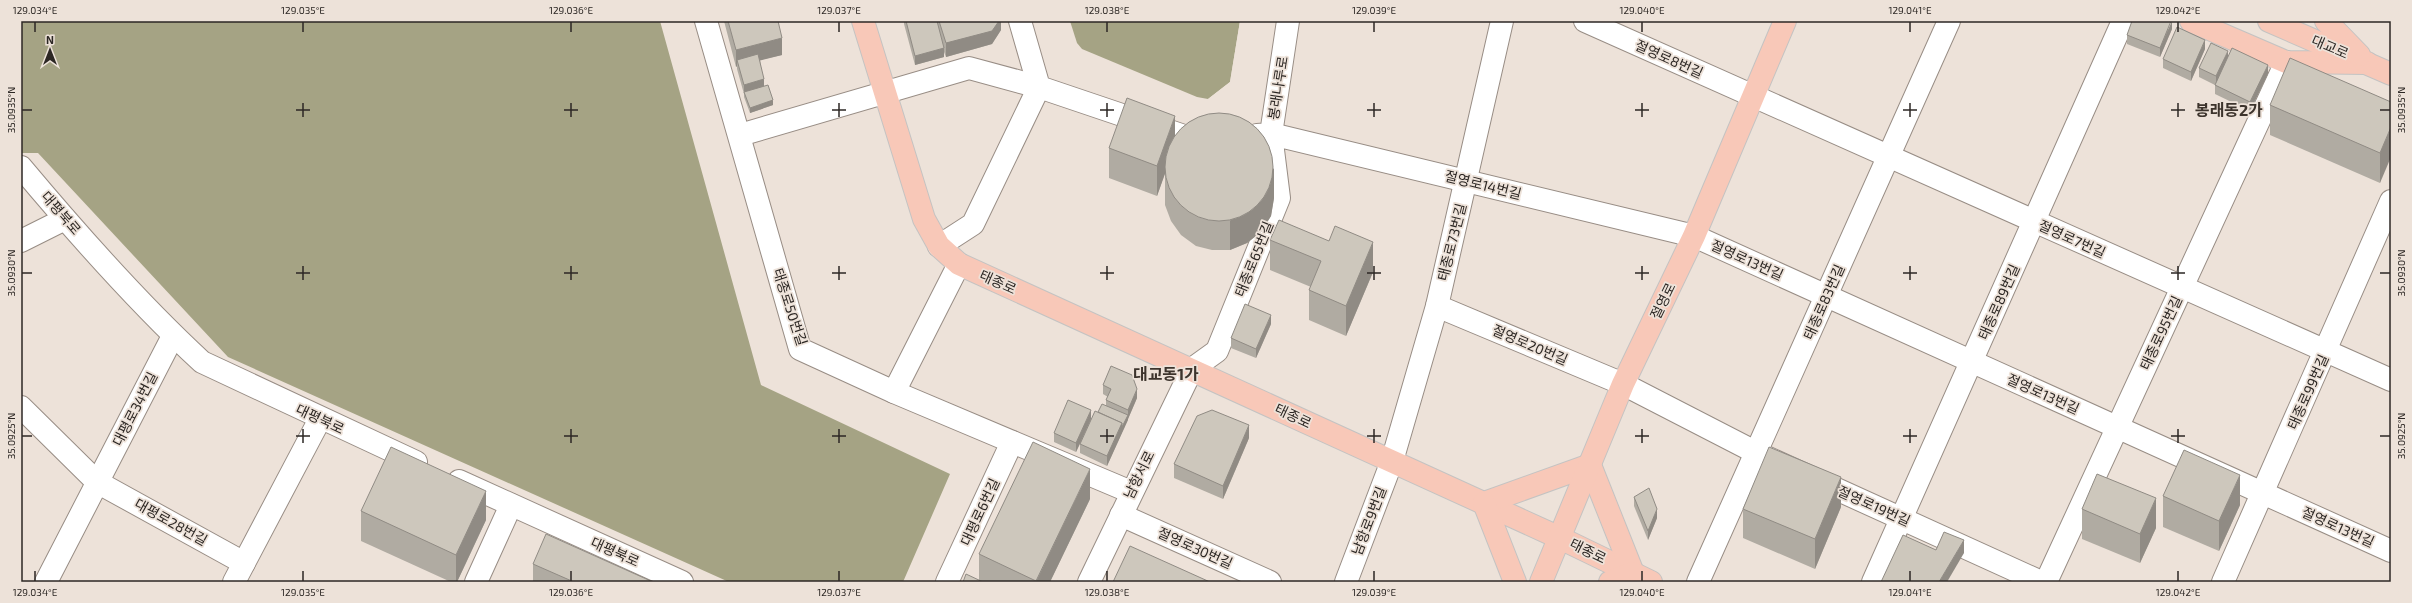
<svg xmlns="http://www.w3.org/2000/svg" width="2412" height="603" viewBox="0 0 2412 603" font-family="'Exo 2','Noto Sans KR',sans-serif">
	<rect width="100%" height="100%" fill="#ede2d9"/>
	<g fill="#a5a384">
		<polygon points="21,21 660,21 761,385 950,474 903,582 729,582 228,357 38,153 21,153"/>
		<polygon points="1070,21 1240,21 1230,82 1208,99 1197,97 1082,49 1077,43"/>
	</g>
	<polygon fill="#ede2d9" points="1240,21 1242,21 1231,83 1227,89 1210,99 1208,99 1230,82"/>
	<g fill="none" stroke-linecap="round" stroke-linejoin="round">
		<defs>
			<g id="minor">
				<polyline points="706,21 800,349 894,392 1131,492"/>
				<polyline points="1020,21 1039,87 1196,140 1207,139"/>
				<polyline points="1585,21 2391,380"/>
				<polyline points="740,135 969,68 1039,87 973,224 939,246"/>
				<polyline points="1257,135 1271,134 1288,21"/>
				<path d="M 21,167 C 78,235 137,302 202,362 L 416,462"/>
				<polyline points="21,241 65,219"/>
				<polyline points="1437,306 1623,384 1757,453 2041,582"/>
				<polyline points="894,392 959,264"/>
				<polyline points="21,407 97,482 244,563"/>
				<polyline points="459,481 682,582"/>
				<polyline points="1121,515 1270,582"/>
				<polyline points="46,582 173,336"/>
				<polyline points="234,582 320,419"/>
				<polyline points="476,582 511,505"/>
				<polyline points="947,582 1012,442"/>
				<polyline points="1089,582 1192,369 1217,351 1279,198 1271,134 1694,236 2391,551"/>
				<polyline points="1346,582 1392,461 1437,306 1502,21"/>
				<polyline points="1698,582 1949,21"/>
				<polyline points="1873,582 2123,21"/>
				<polyline points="2046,582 2286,62"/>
				<polyline points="2223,582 2391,201"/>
			</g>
			<g id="major">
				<polyline points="863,21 924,219 939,246 959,264 1560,538 1651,582"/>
				<polyline points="2191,21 2286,62 2367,63"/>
				<polyline points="2269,21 2391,74"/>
				<polyline points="2326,21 2359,55"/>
				<polyline points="1590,465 1633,573"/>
				<polyline points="1484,503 1590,465"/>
				<polyline points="1484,503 1515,582"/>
				<polyline points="1541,582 1623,384 1694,236 1785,21"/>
				<polyline points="1610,582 1633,573"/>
			</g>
		</defs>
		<use href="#minor" stroke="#988d85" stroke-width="24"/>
		<use href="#major" stroke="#c4c3c2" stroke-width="24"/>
		<use href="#minor" stroke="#fff" stroke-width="22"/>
		<use href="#major" stroke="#f8c8b8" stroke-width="22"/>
	</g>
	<g fill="#b0aba2">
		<polygon points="724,21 778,21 782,55 760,60 764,86 773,105 750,113 744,97 744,94 737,69 737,66 736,67"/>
		<polygon points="904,21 1001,21 1001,30 992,44 946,57 944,52 944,57 915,65 904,24"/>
		<polygon points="2172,29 2160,57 2127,44 2127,35"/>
		<polygon points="2205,49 2191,81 2163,68 2163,59"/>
		<polygon points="2228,56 2268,74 2250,111 2215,94 2215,85 2199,77 2199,68"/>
		<polygon points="2391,102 2380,183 2270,135 2270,105"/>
		<polygon points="1175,136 1274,198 1271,216 1261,232 1247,243 1230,250 1212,250 1196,246 1181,235 1171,221 1165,205 1165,173 1157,196 1109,178 1109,148"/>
		<polygon points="1270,240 1373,272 1346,336 1309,320 1309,290 1311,287 1270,270"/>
		<polygon points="1271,324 1256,358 1231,348 1231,338"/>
		<polygon points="1103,385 1137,398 1128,419 1107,466 1080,453 1080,444 1076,452 1054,442 1054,433 1091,419 1106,405 1106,400 1108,397 1103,394"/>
		<polygon points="1249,438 1223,499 1174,478 1174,464"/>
		<polygon points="2163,496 2240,505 2219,551 2163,527"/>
		<polygon points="1634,497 1657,518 1648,540 1634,506"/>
		<polygon points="1090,499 1050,582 963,582 979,580 979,554"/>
		<polygon points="1841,507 1815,569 1743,538 1743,509"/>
		<polygon points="2082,509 2156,528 2140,563 2082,539"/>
		<polygon points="361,511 486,520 457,582 451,582 361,541"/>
		<polygon points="533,564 653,582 533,582"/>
	</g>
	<g fill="#908b84">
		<polygon points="999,21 1001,21 1001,30 992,44 946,57 946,43"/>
		<polygon points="2172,21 2172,29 2160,57 2160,48"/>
		<polygon points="782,38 782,55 739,66 737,60 737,66 736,67 736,50"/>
		<polygon points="2205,40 2205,49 2191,81 2191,72"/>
		<polygon points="944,48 944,57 915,65 915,56"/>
		<polygon points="2228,51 2228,60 2216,86 2216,76"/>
		<polygon points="2268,65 2268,74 2250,111 2250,102"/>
		<polygon points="764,79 764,88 744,92 744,94 744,85"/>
		<polygon points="773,100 773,105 750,113 750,108"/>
		<polygon points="1175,116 1175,146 1157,196 1157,166"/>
		<polygon points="2391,127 2391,157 2380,183 2380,153"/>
		<polygon points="1274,168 1274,198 1271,216 1261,232 1247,243 1230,250 1230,221"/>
		<polygon points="1373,242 1373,272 1346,336 1346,306"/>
		<polygon points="1271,315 1271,324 1256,358 1256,349"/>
		<polygon points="1137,389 1137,398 1128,419 1128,410"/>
		<polygon points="1091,410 1091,419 1076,452 1076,443"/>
		<polygon points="1128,415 1128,420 1107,466 1107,456 1122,423"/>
		<polygon points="1249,425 1249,438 1223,499 1223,486"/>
		<polygon points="1090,469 1090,499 1050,582 1036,582"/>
		<polygon points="2240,475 2240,505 2219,551 2219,521"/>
		<polygon points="1841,477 1841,507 1815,569 1815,539"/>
		<polygon points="486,491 486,520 457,582 456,582 456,555"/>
		<polygon points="2156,498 2156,528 2140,563 2140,534"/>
		<polygon points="1657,509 1657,518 1648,540 1648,531"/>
		<polygon points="1964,540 1964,553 1947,582 1939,582"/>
	</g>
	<g fill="#cdc7bc" stroke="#908b84">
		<polygon points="728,21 778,21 782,38 736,50"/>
		<polygon points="906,21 937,21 944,48 915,56"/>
		<polygon points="939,21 999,21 992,31 946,43"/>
		<polygon points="2132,21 2171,21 2160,48 2127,35"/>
		<polygon points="2177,27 2205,40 2191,72 2163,59"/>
		<polygon points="2211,43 2228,51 2216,76 2199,68"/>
		<polygon points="2232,48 2268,65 2250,102 2215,85"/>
		<polygon points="758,54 764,79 744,85 737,60"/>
		<polygon points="2290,58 2391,102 2391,127 2380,153 2270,105"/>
		<polygon points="768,85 773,100 750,108 744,92"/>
		<polygon points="1127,98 1175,116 1157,166 1109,148"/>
		<circle cx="1219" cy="167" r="54"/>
		<polygon points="1279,220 1329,241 1335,226 1373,242 1346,306 1309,290 1321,261 1270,240"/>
		<polygon points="1245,304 1271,315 1256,349 1231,338"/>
		<polygon points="1111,366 1132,375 1137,389 1128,410 1106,400 1111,389 1103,385"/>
		<polygon points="1068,400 1091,410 1076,443 1054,433"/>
		<polygon points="1102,404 1128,415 1122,427 1122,423 1098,412"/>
		<polygon points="1212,410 1249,425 1223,486 1174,464 1197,416"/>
		<polygon points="1095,411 1122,423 1107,456 1080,444"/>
		<polygon points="1033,442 1090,469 1036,581 979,554"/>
		<polygon points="391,447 486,491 456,555 361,511"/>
		<polygon points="1769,447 1841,477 1815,539 1743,509"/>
		<polygon points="2184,450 2240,475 2219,521 2163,496"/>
		<polygon points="2097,474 2156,498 2140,534 2082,509"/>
		<polygon points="1649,488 1657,509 1648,531 1634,497"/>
		<polygon points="1944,532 1964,540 1939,582 1881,582 1903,535 1936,550"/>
		<polygon points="546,534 653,582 574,582 533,564"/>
		<polygon points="1130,546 1210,582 1113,582"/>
		<polygon points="966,574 983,582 963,582"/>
	</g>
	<path fill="none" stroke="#2c2724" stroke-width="1.5" d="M 35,22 L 35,32M 303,22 L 303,32M 571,22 L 571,32M 839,22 L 839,32M 1107,22 L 1107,32M 1374,22 L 1374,32M 1642,22 L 1642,32M 1910,22 L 1910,32M 2178,22 L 2178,32M 303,103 L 303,117M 571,103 L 571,117M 839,103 L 839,117M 1107,103 L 1107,117M 1374,103 L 1374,117M 1642,103 L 1642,117M 1910,103 L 1910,117M 2178,103 L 2178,117M 22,110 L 32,110M 296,110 L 310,110M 564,110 L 578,110M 832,110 L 846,110M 1100,110 L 1114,110M 1367,110 L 1381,110M 1635,110 L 1649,110M 1903,110 L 1917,110M 2171,110 L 2185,110M 2380,110 L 2390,110M 303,266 L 303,280M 571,266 L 571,280M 839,266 L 839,280M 1107,266 L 1107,280M 1374,266 L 1374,280M 1642,266 L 1642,280M 1910,266 L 1910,280M 2178,266 L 2178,280M 22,273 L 32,273M 296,273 L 310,273M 564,273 L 578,273M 832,273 L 846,273M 1100,273 L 1114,273M 1367,273 L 1381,273M 1635,273 L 1649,273M 1903,273 L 1917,273M 2171,273 L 2185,273M 2380,273 L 2390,273M 303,429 L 303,443M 571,429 L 571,443M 839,429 L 839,443M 1107,429 L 1107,443M 1374,429 L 1374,443M 1642,429 L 1642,443M 1910,429 L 1910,443M 2178,429 L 2178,443M 22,436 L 32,436M 296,436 L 310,436M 564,436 L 578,436M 832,436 L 846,436M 1100,436 L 1114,436M 1367,436 L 1381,436M 1635,436 L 1649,436M 1903,436 L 1917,436M 2171,436 L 2185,436M 2380,436 L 2390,436M 35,571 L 35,581M 303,571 L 303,581M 571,571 L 571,581M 839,571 L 839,581M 1107,571 L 1107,581M 1374,571 L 1374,581M 1642,571 L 1642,581M 1910,571 L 1910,581M 2178,571 L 2178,581"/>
	<g text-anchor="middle" stroke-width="3.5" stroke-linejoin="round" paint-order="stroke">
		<g font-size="14" fill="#2c2724" stroke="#ede2d9">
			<text transform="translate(2330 47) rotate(23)" y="5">대교로</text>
			<text transform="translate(1669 59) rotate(24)" y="5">절영로8번길</text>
			<text transform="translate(1278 88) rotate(-81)" y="5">봉래나루로</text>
			<text transform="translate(1483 185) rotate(14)" y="5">절영로14번길</text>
			<text transform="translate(61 213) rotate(49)" y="5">대평북로</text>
			<text transform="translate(2072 239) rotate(24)" y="5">절영로7번길</text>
			<text transform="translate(1452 242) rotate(-76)" y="5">태종로73번길</text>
			<text transform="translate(1254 259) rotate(-68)" y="5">태종로65번길</text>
			<text transform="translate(1747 260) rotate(24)" y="5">절영로13번길</text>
			<text transform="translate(998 282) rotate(24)" y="5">태종로</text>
			<text transform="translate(1663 301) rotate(-64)" y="5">절영로</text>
			<text transform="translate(1824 302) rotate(-66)" y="5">태종로83번길</text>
			<text transform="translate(1999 302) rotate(-66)" y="5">태종로89번길</text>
			<text transform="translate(790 307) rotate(72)" y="5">태종로50번길</text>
			<text transform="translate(2161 333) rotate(-65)" y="5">태종로95번길</text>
			<text transform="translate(1530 345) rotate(23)" y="5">절영로20번길</text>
			<text transform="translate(2308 392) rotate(-66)" y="5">태종로99번길</text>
			<text transform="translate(2043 394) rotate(24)" y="5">절영로13번길</text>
			<text transform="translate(135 409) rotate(-63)" y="5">대평로34번길</text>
			<text transform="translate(1293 416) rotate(25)" y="5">태종로</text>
			<text transform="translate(320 419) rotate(25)" y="5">대평북로</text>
			<text transform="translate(1139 475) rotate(-64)" y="5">남항서로</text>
			<text transform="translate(1874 506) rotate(24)" y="5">절영로19번길</text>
			<text transform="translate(980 512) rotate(-65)" y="5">대평로6번길</text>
			<text transform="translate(1369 521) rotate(-69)" y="5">남항로9번길</text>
			<text transform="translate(171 522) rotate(29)" y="5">대평로28번길</text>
			<text transform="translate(2338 527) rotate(24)" y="5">절영로13번길</text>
			<text transform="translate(1195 548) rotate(24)" y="5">절영로30번길</text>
			<text transform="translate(1588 551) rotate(26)" y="5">태종로</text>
			<text transform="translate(615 552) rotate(24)" y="5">대평북로</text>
		</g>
		<g font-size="16" font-weight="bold" fill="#3d342d" stroke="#ede2d9">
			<text x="2229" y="116">봉래동2가</text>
			<text x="1166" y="380">대교동1가</text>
		</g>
	</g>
	<rect width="2412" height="603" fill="none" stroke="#ede2d9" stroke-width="44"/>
	<g transform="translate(50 50)" stroke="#ede2d9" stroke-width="3" paint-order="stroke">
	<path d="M0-3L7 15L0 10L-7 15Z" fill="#2c2724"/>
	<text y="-6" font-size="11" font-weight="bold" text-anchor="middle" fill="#2c2724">N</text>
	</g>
	<rect x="22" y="22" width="2368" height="559" fill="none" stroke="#2c2724" stroke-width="1.5"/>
	<g font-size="10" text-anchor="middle" fill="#2c2724">
		<text x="35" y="14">129.034°E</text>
		<text x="303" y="14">129.035°E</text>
		<text x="571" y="14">129.036°E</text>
		<text x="839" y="14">129.037°E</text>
		<text x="1107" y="14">129.038°E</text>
		<text x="1374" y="14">129.039°E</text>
		<text x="1642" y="14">129.040°E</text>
		<text x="1910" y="14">129.041°E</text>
		<text x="2178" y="14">129.042°E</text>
		<text transform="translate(11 110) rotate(-90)" y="4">35.0935°N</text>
		<text transform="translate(2401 110) rotate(-90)" y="4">35.0935°N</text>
		<text transform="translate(11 273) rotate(-90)" y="4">35.0930°N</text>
		<text transform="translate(2401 273) rotate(-90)" y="4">35.0930°N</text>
		<text transform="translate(11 436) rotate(-90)" y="4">35.0925°N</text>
		<text transform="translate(2401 436) rotate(-90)" y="4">35.0925°N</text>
		<text x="35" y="596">129.034°E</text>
		<text x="303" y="596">129.035°E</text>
		<text x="571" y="596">129.036°E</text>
		<text x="839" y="596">129.037°E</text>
		<text x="1107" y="596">129.038°E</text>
		<text x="1374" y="596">129.039°E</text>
		<text x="1642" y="596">129.040°E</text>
		<text x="1910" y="596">129.041°E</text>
		<text x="2178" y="596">129.042°E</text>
	</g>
</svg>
